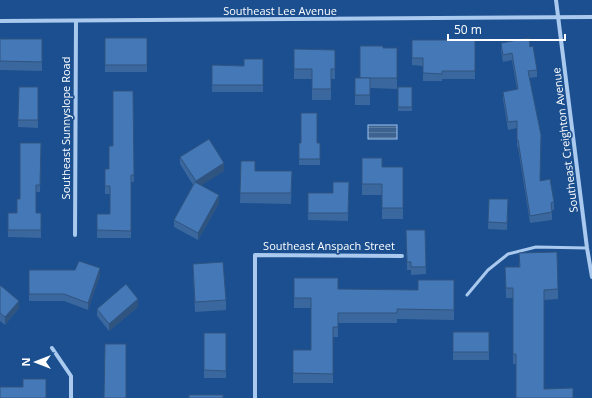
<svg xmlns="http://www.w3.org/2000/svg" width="592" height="398" viewBox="0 0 592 398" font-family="'Open Sans',sans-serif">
	<defs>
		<pattern id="water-rules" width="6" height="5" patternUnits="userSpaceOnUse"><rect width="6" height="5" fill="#3c6290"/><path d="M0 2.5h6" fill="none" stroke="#597aa1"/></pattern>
	</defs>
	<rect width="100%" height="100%" fill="#1b4f8f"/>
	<rect fill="url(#water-rules)" stroke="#9cc4f0" x="368" y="125" width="29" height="14"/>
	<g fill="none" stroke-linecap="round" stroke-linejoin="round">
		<polyline stroke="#a9c9ee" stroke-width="3" points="467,295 488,270 508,254 536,247 587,248"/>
		<g stroke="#a9c9ee" stroke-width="4">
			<polyline points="556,0 587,248 592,277"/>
			<polyline points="0,21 592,17"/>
			<polyline points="75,235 76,21"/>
			<polyline points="52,348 71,376 71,398"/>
			<polyline points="255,398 255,255 402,256"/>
		</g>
	</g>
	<g fill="#3a679d">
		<rect x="105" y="38" width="42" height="34"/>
		<polygon points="0,39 42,39 42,71 0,70"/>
		<polygon points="412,40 475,40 475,79 442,79 442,81 423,81 423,66 412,65"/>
		<polygon points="501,43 530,47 537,70 537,77 529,78 540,181 554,202 554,210 552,210 552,220 530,223 518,147 517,147 517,128 508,130 503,99 503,92 517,90 512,60 503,62 501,50"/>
		<polygon points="383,48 397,48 397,89 370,88 370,105 355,105 355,78 360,78"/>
		<polygon points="294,49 335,50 335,79 331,79 331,100 312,100 312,79 294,79"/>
		<polygon points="263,59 263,92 212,92 212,65 244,66"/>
		<polygon points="19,87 38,87 38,128 18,127"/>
		<rect x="398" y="87" width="14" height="24"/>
		<polygon points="133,91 134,182 131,182 131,238 97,238 97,214 110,214 110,194 105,194 105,169 109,169 113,146"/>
		<polygon points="41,143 40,192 36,192 36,213 41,213 41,238 8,237 8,213 17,213 20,199"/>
		<rect x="299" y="143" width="21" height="22"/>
		<polygon points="180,157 224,171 201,185 219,203 198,240 174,227 174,220 193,185 180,164"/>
		<polygon points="362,158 382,167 403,167 403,219 382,219 382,195 362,195"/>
		<polygon points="241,161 255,171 292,171 291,204 240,203"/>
		<polygon points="349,182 348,221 308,220 308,193 333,193"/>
		<polygon points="489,199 508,199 507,230 488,229"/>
		<polygon points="406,230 425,230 426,274 411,275 411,270 407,270"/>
		<polygon points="519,253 558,289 558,299 544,300 516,398 516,364 513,364 513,298 506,298 505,267 519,267"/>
		<polygon points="193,264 226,300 226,310 195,312 193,274"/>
		<polygon points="29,270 100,275 88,310 64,301 29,301"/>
		<polygon points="294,278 338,289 418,290 454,280 454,320 397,319 397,323 338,323 338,337 333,337 333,383 293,383 293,350 311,350 311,308 294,308"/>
		<polygon points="0,285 19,308 5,325 0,321"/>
		<polygon points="138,307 109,331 97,316 97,309"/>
		<rect x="453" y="332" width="36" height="28"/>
		<rect x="204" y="333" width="22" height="45"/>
	</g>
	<g fill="#305480">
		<polygon points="224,163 224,171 196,189 196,181"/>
		<polygon points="219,195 219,203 198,240 198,233"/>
		<polygon points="100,268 100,275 88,310 88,303"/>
		<polygon points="138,299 138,307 109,331 109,324"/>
		<polygon points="19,301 19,308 5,325 5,317"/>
	</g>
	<g fill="#4478b7" stroke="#305480">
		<rect x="105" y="38" width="42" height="27"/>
		<polygon points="529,38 530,47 533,46 537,70 528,71 541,135 540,181 550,179 554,202 551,203 552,212 530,216 518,140 517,140 517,121 508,122 503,92 518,89 512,53 503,55 501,43"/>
		<polygon points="0,39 42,39 42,62 0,61"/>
		<polygon points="412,40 475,40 475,71 442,71 442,74 423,73 423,58 412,58"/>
		<polygon points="360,46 383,46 383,48 397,48 397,78 360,78"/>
		<polygon points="294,49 335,50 335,69 331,69 331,89 312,89 312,69 294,69"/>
		<polygon points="244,59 263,59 263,85 212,85 212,65 244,66"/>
		<rect x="355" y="78" width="15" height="17"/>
		<polygon points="19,87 38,87 38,120 18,120"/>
		<rect x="398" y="87" width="14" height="20"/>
		<polygon points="113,91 133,91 134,175 131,175 131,231 97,230 97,214 110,214 110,186 105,186 105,169 109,169 109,146 113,146"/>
		<polygon points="301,113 317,113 317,143 320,143 320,159 299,159 299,143 301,143"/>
		<polygon points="209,139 224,163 196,181 180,157"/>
		<polygon points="20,143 41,143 40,185 36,185 36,213 41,213 41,230 8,230 8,213 17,213 17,199 20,199"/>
		<polygon points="362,158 382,158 382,167 403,167 403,208 382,208 382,184 362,184"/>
		<polygon points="241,161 255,161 255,171 292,171 291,193 240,193"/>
		<polygon points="195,182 219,195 198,233 174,220"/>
		<polygon points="333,182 349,182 348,213 308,213 308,193 333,193"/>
		<polygon points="489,199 508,199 507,223 488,222"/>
		<polygon points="406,230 425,230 426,267 411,267 411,262 407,262"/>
		<polygon points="557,252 558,289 544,290 544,389 573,388 573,398 516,398 516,354 513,354 513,288 506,288 505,267 520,267 519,253"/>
		<polygon points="79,261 100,268 88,303 64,294 29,294 29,270 75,270"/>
		<polygon points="223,262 226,300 195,302 193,264"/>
		<polygon points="294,278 338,278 338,289 418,290 418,280 454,280 454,310 397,309 397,313 338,313 338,327 333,327 333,374 293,373 293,350 311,350 311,298 294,298"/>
		<polygon points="126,284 138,299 109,324 97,309"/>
		<polygon points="0,285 19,301 5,317 0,313"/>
		<rect x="453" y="332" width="36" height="20"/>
		<polygon points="204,333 226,333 226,371 204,370"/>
		<polygon points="105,344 126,344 126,398 104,398"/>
		<polygon points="23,379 46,379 46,398 0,398 0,387 23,387"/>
		<rect x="189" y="395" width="34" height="3"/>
	</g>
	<g text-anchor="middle" stroke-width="3.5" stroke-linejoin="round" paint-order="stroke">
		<g font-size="11" fill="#fff" stroke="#1b4f8f">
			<text x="280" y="15">Southeast Lee Avenue</text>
			<text transform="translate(66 128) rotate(-90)" y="4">Southeast Sunnyslope Road</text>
			<text transform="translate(565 140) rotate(-97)" y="4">Southeast Creighton Avenue</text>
			<text x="329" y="250">Southeast Anspach Street</text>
		</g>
	</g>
	<g transform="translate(36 362) rotate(270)" stroke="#1b4f8f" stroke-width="3" paint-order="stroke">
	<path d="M0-3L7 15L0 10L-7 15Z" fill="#ffffff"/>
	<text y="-6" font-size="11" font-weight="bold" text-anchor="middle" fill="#ffffff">N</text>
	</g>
	<path d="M448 34v6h117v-6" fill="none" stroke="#ffffff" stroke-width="2"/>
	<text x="454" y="34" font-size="12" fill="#ffffff" stroke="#1b4f8f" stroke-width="3" paint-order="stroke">50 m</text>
</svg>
